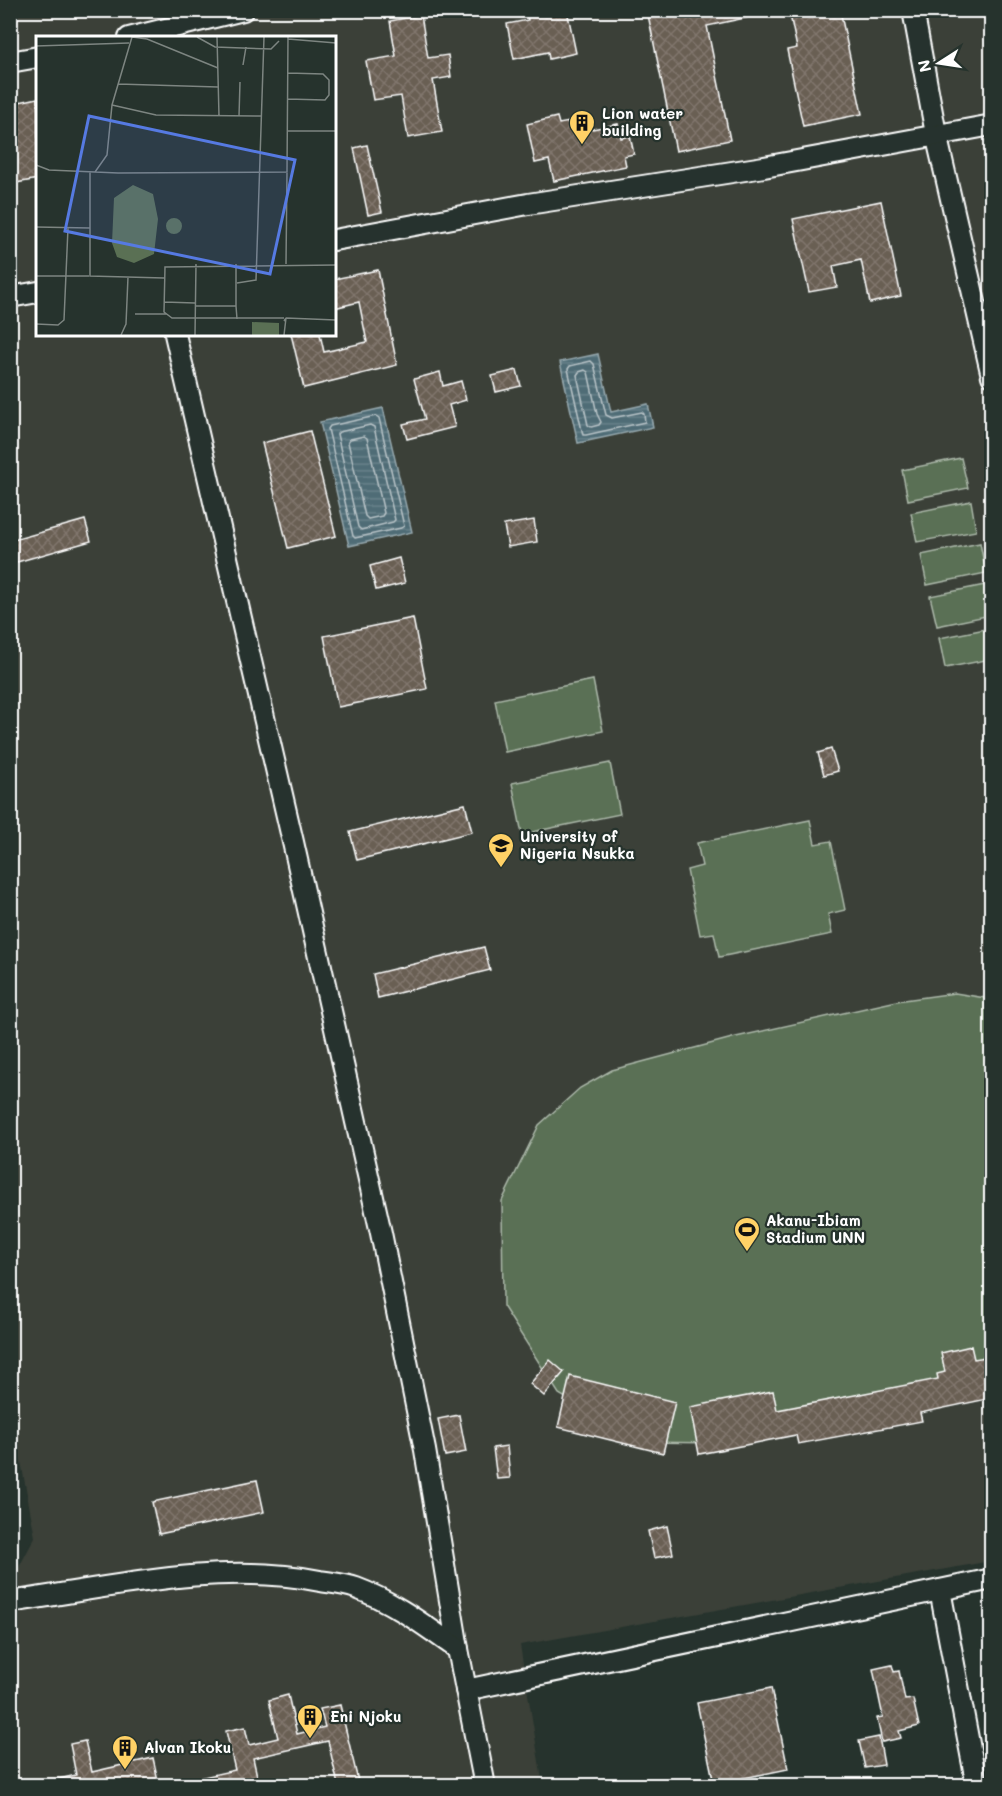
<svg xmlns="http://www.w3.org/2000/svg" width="1002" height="1796" viewBox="0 0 1002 1796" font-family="Mali,sans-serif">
	<defs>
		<pattern id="water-rules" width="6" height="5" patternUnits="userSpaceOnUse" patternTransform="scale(1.5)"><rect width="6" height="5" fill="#4f6c76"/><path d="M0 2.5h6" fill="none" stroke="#69828b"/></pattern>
		<pattern id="building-cross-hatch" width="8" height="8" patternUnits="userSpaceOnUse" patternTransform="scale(1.5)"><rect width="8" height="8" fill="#695e53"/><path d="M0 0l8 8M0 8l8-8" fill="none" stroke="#80766d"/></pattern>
	</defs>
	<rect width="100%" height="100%" fill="#26332d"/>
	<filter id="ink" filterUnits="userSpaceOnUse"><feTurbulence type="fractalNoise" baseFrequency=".0167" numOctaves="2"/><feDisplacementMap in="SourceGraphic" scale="12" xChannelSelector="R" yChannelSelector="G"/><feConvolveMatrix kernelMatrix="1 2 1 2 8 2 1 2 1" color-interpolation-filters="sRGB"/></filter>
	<g filter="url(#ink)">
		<path fill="#3a4038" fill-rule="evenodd" d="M 11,11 L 991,11 L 991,1561 L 520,1645 L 543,1786 L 11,1785 L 10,1584 L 35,1537 L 10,1403 ZM 38,38 L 334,38 L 334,334 L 38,334 Z"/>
		<g fill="#5a7054" stroke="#acb8aa" stroke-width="1.5">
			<polygon points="961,458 968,488 908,500 902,470"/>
			<polygon points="971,501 976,531 917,542 911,513"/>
			<polygon points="980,543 986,573 927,585 921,555"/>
			<polygon points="990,584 991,615 937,626 930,596"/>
			<polygon points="991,628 991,659 945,668 939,638"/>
			<polygon points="593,680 603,731 505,752 495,700"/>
			<polygon points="610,763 620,814 522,834 512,783"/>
			<polygon points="810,820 815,844 831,841 845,910 828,914 832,934 719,957 714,933 700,935 687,870 702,866 697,843"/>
			<polygon points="955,993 991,999 991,1386 721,1443 640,1442 559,1394 503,1306 502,1201 539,1125 580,1088 612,1070 736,1037 897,1001"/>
		</g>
		<g fill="url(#water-rules)" stroke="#95a7ad" stroke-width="1.5">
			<polygon points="598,354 611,412 648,404 653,427 578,443 560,362"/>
			<polygon points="383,408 412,532 349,546 320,422"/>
		</g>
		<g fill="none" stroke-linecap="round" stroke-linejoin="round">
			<g stroke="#b9c4c8" stroke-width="1.5">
				<polygon points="591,361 594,364 606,415 612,418 642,412 644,414 645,422 586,435 583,435 568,369 570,366"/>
				<polygon points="585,370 588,372 597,414 601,422 599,425 591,427 588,425 577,375 579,372"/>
				<polygon points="376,416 379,418 404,526 401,528 355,538 353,536 328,429 330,426"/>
				<polygon points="370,425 374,427 395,520 393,522 361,530 358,527 337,434 339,432"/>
				<polygon points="364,436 367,438 384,513 382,516 368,519 365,516 348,442 350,439"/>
			</g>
		</g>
		<g fill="url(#building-cross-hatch)" stroke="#fff" stroke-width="1.5">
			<polygon points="526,10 567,10 576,53 549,59 548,52 514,59 507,24 528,20"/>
			<polygon points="647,10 749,10 750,17 707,26 730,140 676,151"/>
			<polygon points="789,10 840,10 862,114 803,126 787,50 797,48"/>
			<polygon points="421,15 428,58 448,55 451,77 433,80 442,132 408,138 401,96 373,100 366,61 396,56 390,21"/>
			<polygon points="38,98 38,179 10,184 10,104"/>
			<polygon points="557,117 559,124 580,120 583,131 618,124 621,138 630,136 634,154 624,156 626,166 554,181 549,160 535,163 527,124"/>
			<polygon points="367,145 382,212 368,215 354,148"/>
			<polygon points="881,201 901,296 870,303 861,260 833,266 837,287 809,292 793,219"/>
			<polygon points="378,270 397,365 304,388 291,334 320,334 324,352 367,342 359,302 334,308 334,279"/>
			<polygon points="517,370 521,386 496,392 492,376"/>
			<polygon points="440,372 443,386 461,381 466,400 449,405 455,427 407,439 403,424 425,419 414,379"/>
			<polygon points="310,431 336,536 288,548 262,443"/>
			<polygon points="85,520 91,541 10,564 10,541"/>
			<polygon points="534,520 537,542 508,547 504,525"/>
			<polygon points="399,558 405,583 376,590 370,566"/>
			<polygon points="413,618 427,689 338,707 324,636"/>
			<polygon points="831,749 838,771 824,775 818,753"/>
			<polygon points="465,804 472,832 357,860 350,832"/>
			<polygon points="484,947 490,970 378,998 373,974"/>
			<polygon points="971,1346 974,1359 992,1356 992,1398 920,1413 922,1421 798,1444 796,1435 699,1454 690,1407 773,1391 777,1410 938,1379 937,1374 945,1372 941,1353"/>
			<polygon points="550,1360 564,1372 544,1396 530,1384"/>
			<polygon points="570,1376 675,1402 663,1453 558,1427"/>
			<polygon points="459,1415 466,1452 445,1456 438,1419"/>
			<polygon points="507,1446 510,1478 497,1479 493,1448"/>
			<polygon points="257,1480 264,1512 159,1534 152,1502"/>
			<polygon points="667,1526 673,1554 654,1558 648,1531"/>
			<polygon points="892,1665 894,1672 899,1671 905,1700 913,1699 919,1726 899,1731 901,1738 882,1742 877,1718 883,1717 873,1669"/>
			<polygon points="771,1688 788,1769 714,1784 697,1703"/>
			<polygon points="288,1695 297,1734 325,1727 320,1709 340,1705 359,1785 338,1785 328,1741 253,1758 259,1785 191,1785 190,1780 235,1770 226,1731 245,1727 249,1745 278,1738 269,1700"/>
			<polygon points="879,1737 884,1765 865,1768 859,1741"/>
			<polygon points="85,1741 92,1772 153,1758 159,1785 56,1785 55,1780 76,1775 70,1744"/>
		</g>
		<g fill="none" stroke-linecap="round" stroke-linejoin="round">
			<defs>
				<g id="minor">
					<polyline points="913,10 936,134 992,376"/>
					<polyline points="129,38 243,10"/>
					<polyline points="10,62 38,57"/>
					<polyline points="334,240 528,204 764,167 992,125"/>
					<polyline points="10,297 38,292"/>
					<polyline points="175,334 293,842 381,1233 425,1450 458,1649 485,1786"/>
					<polyline points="940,1590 977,1786"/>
					<path d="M 10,1602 C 112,1587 218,1561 320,1581 C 332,1583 345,1584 356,1588 C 394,1602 425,1626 458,1649"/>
					<polyline points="466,1690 992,1579"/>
				</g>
			</defs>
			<use href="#minor" stroke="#fff" stroke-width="24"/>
			<use href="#minor" stroke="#26332d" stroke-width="20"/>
		</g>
	</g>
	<defs>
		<symbol id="building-pin" viewBox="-11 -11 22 30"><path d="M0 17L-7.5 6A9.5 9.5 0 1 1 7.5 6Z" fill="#ffd166" stroke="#26332d"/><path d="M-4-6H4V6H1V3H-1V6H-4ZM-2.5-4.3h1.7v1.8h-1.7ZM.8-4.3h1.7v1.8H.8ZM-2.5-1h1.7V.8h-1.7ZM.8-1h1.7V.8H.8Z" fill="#111"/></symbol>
		<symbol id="university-pin" viewBox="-11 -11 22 30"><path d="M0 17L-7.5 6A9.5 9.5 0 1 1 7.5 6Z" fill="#ffd166" stroke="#26332d"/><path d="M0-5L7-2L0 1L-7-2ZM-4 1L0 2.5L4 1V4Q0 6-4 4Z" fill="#111"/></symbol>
		<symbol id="stadium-pin" viewBox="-11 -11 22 30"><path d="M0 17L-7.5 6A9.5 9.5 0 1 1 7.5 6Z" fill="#ffd166" stroke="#26332d"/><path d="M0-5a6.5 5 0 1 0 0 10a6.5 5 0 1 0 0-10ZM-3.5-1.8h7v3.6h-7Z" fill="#111"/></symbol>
	</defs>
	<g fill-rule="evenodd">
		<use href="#building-pin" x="567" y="108" width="30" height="40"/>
		<use href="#university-pin" x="486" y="831" width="30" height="40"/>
		<use href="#stadium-pin" x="732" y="1215" width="30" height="40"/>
		<use href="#building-pin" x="295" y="1702" width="30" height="40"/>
		<use href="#building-pin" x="110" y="1733" width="30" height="40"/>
	</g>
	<g text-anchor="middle" stroke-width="4.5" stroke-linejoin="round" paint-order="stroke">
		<g font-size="15" font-weight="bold" fill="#fff" stroke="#26332d" text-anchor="start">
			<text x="602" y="119">Lion water<tspan x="602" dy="17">building</tspan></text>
			<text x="520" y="842">University of<tspan x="520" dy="17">Nigeria Nsukka</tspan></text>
			<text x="766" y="1226">Akanu-Ibiam<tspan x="766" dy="17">Stadium UNN</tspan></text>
			<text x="330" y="1722">Eni Njoku</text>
			<text x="144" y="1753">Alvan Ikoku</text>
		</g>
	</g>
	<g transform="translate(36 36)">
		<rect width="300" height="300" fill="#26332d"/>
		<path d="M 97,149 L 117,158 L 122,183 L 118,218 L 98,227 L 81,221 L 76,207 L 78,162 ZM130 190a8 8 0 1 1 16 0a8 8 0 1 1-16 0ZM 216,286 L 243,287 L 243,299 L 216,299 Z" fill="#5a7054"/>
		<path fill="none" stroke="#7d8581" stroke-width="1.5" d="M 96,1 L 111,3 L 182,32M 161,1 L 179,11 L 235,13 L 243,5M 181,1 L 183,80M 252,3 L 300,7M 0,10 L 93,7M 207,29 L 210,11M 82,48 L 182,51M 251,63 L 289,64 L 293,59 L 293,44 L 287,38 L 252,37M 76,69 L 120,79 L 225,80M 203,80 L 204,46M 251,95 L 300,95M 0,129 L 13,134 L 82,137 L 251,136 L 252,1M 54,136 L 54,240 L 128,242M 59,136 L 71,119 L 76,69 L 96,1M 0,191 L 54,192M 250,228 L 251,136M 0,240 L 53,240M 201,247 L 220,244 L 228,1M 128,266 L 159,267M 159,270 L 200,270 L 201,283M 200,270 L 200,228M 99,278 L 130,278M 248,282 L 136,282 L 128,276 L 129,231 L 300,229M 250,282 L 300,284M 0,288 L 22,289 L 28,284 L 32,192M 85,299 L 90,288 L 92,241M 159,299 L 160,228M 248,299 L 250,282 L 248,285"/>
		<path fill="#567ae2" fill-opacity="0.15" stroke="#567ae2" stroke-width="3" d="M 53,80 L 259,124 L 234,238 L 29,195 Z"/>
		<rect width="300" height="300" fill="none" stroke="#fff" stroke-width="3"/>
	</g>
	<rect width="1002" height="1796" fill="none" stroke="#26332d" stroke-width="36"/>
	<rect x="18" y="18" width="966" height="1760" fill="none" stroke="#fff" stroke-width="2" filter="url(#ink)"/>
	<g transform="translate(939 63) rotate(258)" stroke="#26332d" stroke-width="4.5" paint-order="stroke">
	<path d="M0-4.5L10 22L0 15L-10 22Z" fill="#ffffff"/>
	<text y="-9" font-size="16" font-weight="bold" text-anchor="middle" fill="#ffffff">N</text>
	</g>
</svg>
